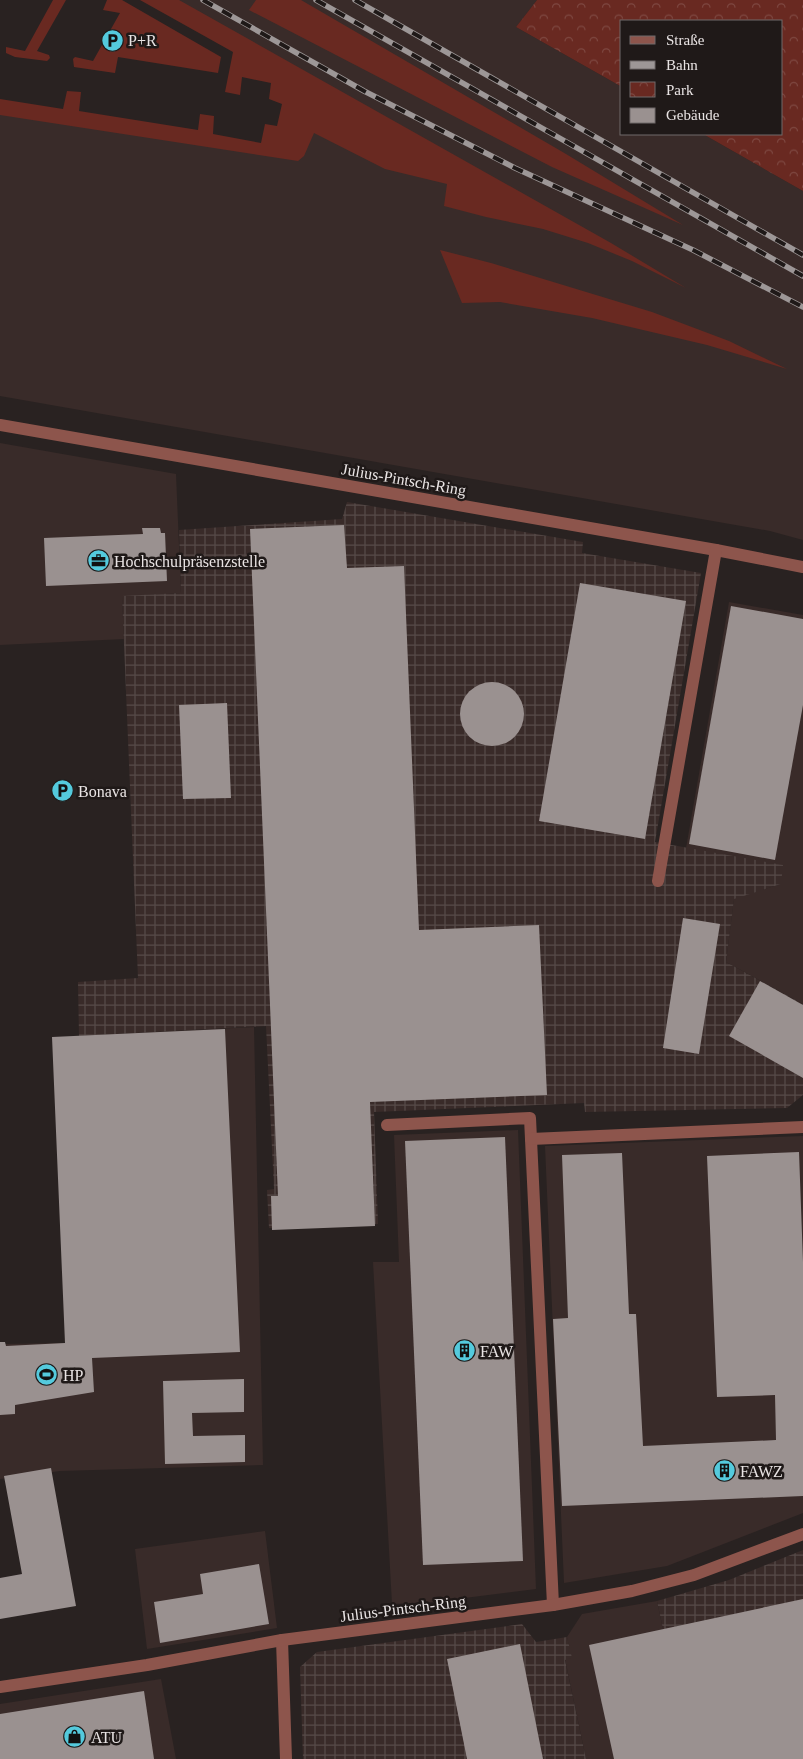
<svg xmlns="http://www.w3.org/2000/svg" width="803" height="1759" viewBox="0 0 803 1759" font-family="Georgia,serif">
	<defs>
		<pattern id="industrial-grid" width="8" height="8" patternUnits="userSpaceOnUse" patternTransform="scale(1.25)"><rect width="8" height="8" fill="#392b29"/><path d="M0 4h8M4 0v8" fill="none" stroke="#564a48"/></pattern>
		<pattern id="park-crowns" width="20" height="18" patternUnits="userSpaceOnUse" patternTransform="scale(1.25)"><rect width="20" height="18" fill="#692921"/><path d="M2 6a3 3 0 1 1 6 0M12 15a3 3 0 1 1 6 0" fill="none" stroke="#7e4841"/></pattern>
	</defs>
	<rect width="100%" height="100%" fill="#292221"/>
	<g fill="#392b29">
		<polygon points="154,0 537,0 516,27 622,87 622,134 703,134 803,191 803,540 770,531 0,396 0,108 278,150 294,80"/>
		<polygon points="0,443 176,474 181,593 122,597 124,639 0,645"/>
		<polygon points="729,602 803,615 803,1004 726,962 734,898 781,884 686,848"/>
		<polygon points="254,1027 263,1465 60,1471 0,1479 0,1344 65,1343 79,1036"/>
		<polygon points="518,1130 536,1589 433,1602 392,1604 373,1262 399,1262 394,1135"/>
		<polygon points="803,1136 803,1513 667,1566 564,1583 545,1146"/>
		<polygon points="265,1531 277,1628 147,1649 135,1549"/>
		<polygon points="657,1601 691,1759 586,1759 565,1659 571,1658 567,1637 582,1614"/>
		<polygon points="161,1679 176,1759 0,1759 0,1704"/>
	</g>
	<g fill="url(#industrial-grid)">
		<polygon points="347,502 583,542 582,553 701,573 655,842 783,865 781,884 734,899 726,962 803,1004 803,1095 787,1108 585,1112 584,1103 374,1112 378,1224 269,1228 267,1190 274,1189 266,1026 79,1036 78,982 138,978 122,596 181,593 179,530 342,519"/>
		<polygon points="803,1550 803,1759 691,1759 657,1601 729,1580"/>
		<polygon points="522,1624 536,1642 567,1637 572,1658 565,1660 586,1759 303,1759 300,1667 317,1652"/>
	</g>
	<g fill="#692921">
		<polygon points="53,0 66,0 37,51 49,55 50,58 47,61 15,57 6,53 6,47 25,51"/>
		<polygon points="107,0 122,0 221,57 218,73 118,57 115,73 74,67 73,59 75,57 93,61 120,13 103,10"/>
		<polygon points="140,0 179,0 611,243 686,288 632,261 588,243 543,229 486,217 444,206 447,184 385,169 314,133 304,156 298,161 0,115 0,99 63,109 67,91 81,92 79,111 198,130 200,114 214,116 213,134 261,143 265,124 277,126 282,104 269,99 271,83 242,77 240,95 225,92 233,52"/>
		<polygon points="256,0 301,0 566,154 683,225 552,167 249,10"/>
		<polygon points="440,250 491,263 652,312 729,341 787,369 707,345 592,318 500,302 462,303"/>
	</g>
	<polygon fill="url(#park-crowns)" points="537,0 803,0 803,191 703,134 782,134 782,21 622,21 622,87 516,27"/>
	<g fill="#9a9190">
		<polygon points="344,525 347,568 404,566 419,930 539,925 547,1095 370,1102 375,1226 272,1230 271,1196 278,1196 250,529"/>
		<polygon points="142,528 160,528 161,533 165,533 167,581 46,586 44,538 143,534"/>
		<polygon points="580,583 686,601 645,839 539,821"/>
		<polygon points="731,606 803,619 803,705 775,860 689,844"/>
		<circle cx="492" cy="714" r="32"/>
		<polygon points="227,703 231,798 183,799 179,705"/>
		<polygon points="683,918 720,924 699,1054 663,1048"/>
		<polygon points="760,981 803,1005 803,1078 729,1036"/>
		<polygon points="225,1029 240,1352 92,1358 94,1392 15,1405 15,1414 0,1415 0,1342 5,1342 6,1346 65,1343 52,1037"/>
		<polygon points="505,1137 523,1561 423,1565 405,1141"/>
		<polygon points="799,1152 803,1262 803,1496 562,1506 553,1319 568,1318 562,1155 622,1153 629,1314 636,1314 643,1446 776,1440 775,1395 717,1397 707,1156"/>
		<polygon points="244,1379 244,1412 192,1413 193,1436 245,1435 245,1462 165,1464 163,1381"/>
		<polygon points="51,1468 76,1606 0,1619 0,1578 22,1574 4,1476"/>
		<polygon points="259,1564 269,1624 160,1643 154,1602 203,1594 200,1574"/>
		<polygon points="803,1599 803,1759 614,1759 589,1645"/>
		<polygon points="520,1644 543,1759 467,1759 447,1659"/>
		<polygon points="144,1691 154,1759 0,1759 0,1714"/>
	</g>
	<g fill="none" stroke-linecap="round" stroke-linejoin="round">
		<g stroke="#8d554c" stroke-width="12">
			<polyline points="0,425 716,550 803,567"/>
			<polyline points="658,881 716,550"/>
			<polyline points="387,1125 530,1118 553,1605"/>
			<polyline points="531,1139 803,1127"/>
			<polyline points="282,1640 286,1759"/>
			<polyline points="0,1687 147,1665 282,1640 553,1605 632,1591 694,1575 803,1534"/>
		</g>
		<defs>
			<g id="rail">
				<polyline points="203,0 364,91 515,168 693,250 803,307"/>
				<polyline points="316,0 803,276"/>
				<polyline points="355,0 803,255"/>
			</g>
		</defs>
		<use href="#rail" stroke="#9d9797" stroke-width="5.5"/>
		<use href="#rail" stroke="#1f1918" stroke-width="4" stroke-dasharray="11" stroke-linecap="butt"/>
	</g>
	<defs>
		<symbol id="parking-disc" viewBox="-11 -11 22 22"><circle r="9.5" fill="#54cadd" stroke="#1f1918"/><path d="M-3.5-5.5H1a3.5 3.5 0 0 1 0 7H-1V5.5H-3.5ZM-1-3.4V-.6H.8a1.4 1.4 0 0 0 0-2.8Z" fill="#111"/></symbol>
		<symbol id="office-disc" viewBox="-11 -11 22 22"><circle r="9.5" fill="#54cadd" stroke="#1f1918"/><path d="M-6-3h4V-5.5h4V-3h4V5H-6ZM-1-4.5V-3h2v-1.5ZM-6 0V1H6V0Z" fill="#111"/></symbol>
		<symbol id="building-disc" viewBox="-11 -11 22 22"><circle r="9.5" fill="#54cadd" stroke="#1f1918"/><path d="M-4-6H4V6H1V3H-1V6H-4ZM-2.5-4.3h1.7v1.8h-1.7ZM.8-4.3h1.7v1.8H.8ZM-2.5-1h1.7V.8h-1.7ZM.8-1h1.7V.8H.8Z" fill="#111"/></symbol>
		<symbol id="stadium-disc" viewBox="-11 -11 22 22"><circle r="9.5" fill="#54cadd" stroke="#1f1918"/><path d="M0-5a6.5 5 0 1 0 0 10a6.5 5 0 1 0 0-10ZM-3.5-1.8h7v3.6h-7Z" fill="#111"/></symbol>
		<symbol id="shop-disc" viewBox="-11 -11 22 22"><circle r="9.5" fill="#54cadd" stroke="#1f1918"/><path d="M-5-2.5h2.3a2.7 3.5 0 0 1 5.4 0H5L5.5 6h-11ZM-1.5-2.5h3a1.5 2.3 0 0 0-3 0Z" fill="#111"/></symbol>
	</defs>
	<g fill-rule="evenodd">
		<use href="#parking-disc" x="100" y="28" width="25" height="25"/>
		<use href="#office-disc" x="86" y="548" width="25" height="25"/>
		<use href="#parking-disc" x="50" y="778" width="25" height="25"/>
		<use href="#building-disc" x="452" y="1338" width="25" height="25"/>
		<use href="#stadium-disc" x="34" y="1362" width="25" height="25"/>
		<use href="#building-disc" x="712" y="1458" width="25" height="25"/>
		<use href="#shop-disc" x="62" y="1724" width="25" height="25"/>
	</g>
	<g text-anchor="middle" stroke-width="5" stroke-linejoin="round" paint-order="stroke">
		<g font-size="16" fill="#e9e4e4" stroke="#1f1918" text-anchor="start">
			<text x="128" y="46">P+R</text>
			<text x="114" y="567">Hochschulpräsenzstelle</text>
			<text x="78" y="797">Bonava</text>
			<text x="480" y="1357">FAW</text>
			<text x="63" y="1381">HP</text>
			<text x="740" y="1477">FAWZ</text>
			<text x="91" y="1743">ATU</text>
		</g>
		<g font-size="16" fill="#e9e4e4" stroke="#1f1918">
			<text transform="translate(404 479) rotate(10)" y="6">Julius-Pintsch-Ring</text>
			<text transform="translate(403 1608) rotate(-7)" y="6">Julius-Pintsch-Ring</text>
		</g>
	</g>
	<rect x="620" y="20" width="162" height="115" fill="#1f1918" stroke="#706a6a"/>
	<rect x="630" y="36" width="25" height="8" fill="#8d554c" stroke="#706a6a"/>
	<text x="666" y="45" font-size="15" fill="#e9e4e4">Straße</text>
	<rect x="630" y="61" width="25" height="8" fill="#9d9797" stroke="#706a6a"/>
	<text x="666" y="70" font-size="15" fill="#e9e4e4">Bahn</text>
	<rect x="630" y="82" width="25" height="15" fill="url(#park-crowns)" stroke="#706a6a"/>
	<text x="666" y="95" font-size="15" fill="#e9e4e4">Park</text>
	<rect x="630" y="108" width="25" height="15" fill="#9a9190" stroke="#706a6a"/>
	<text x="666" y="120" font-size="15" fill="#e9e4e4">Gebäude</text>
</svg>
